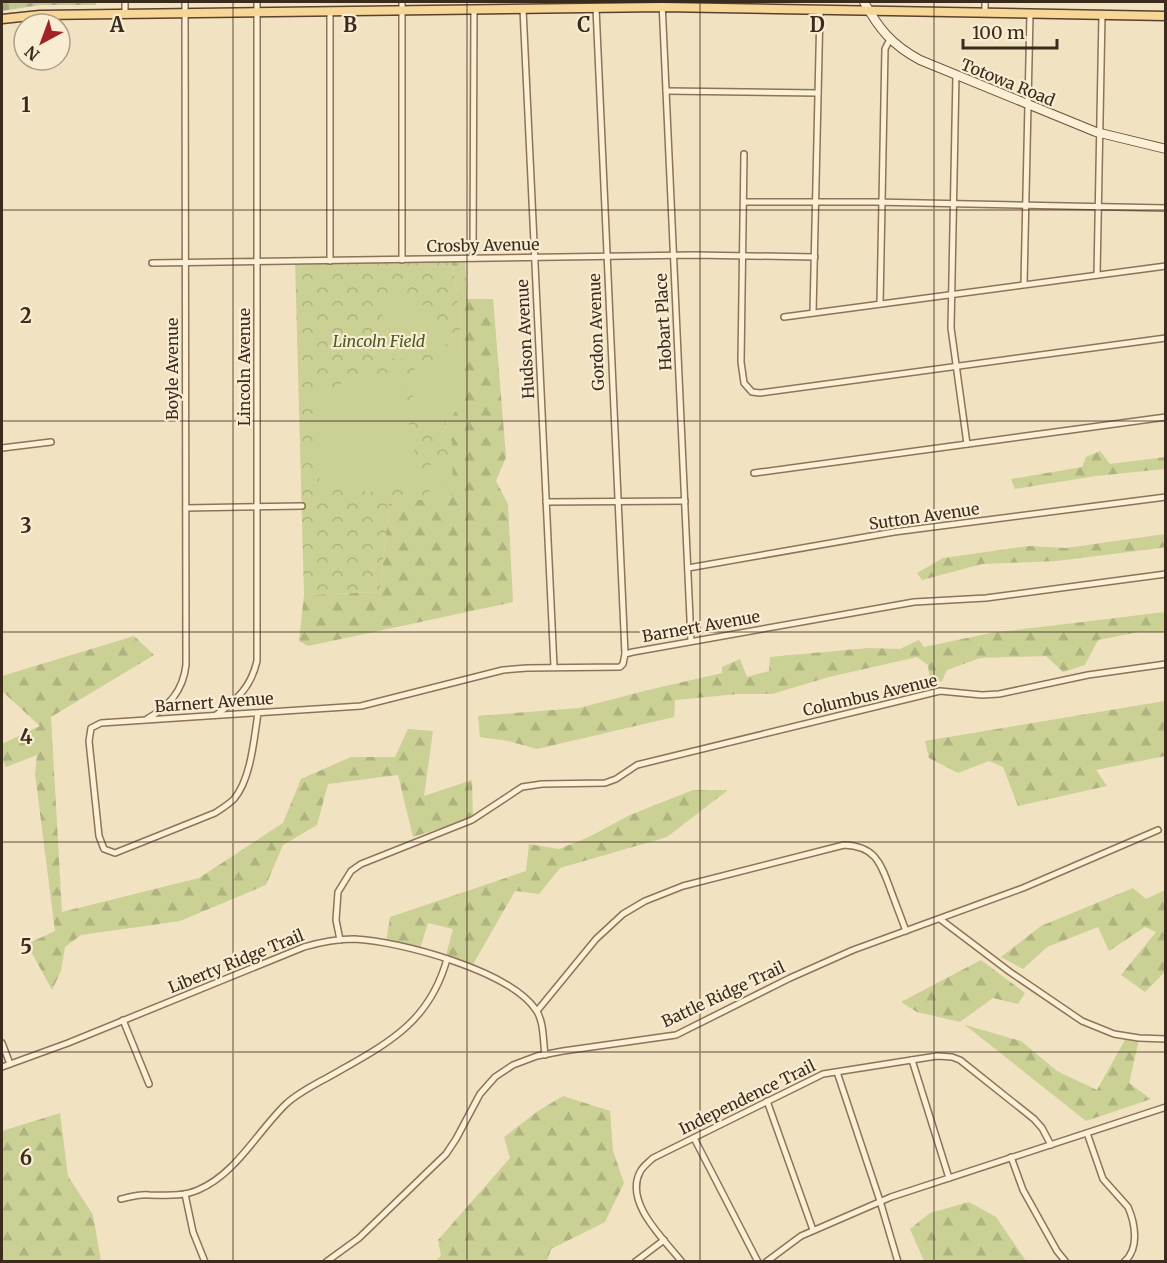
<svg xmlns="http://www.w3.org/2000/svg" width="1167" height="1263" viewBox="0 0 1167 1263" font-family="Merriweather,serif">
	<defs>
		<pattern id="forest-firs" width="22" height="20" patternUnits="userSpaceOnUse" patternTransform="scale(1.5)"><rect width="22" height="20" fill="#cbd095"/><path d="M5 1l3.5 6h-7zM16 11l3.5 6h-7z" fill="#afb380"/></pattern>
		<pattern id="cemetery-stones" width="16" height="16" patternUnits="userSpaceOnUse" patternTransform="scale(1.5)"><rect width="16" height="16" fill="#c0c594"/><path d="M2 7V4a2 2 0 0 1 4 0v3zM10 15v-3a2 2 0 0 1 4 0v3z" fill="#a6a97f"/></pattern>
		<pattern id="park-crowns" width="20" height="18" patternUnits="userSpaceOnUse" patternTransform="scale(1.5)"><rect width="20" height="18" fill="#cbd095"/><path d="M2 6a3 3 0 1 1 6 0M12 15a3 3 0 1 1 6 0" fill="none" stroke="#afb380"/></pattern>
	</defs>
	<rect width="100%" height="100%" fill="#f1e2c2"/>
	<g fill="url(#forest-firs)">
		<polygon points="451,259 465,259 467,299 493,299 506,457 496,481 508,504 513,602 308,646 299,641 304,595 380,592 389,503 452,496 452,469 442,435 458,396 461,317"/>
		<polygon points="1100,451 1110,464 1165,457 1165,469 1096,476 1015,489 1011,479 1082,467 1086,457"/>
		<polygon points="1165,534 1165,547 1160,548 1057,561 982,564 922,580 917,573 943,558 1029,546 1066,548"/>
		<polygon points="1165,612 1165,632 1139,632 1098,640 1085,665 1063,672 1046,656 980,658 947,670 942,681 930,682 928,665 917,657 829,677 772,694 738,694 675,700 674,717 537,749 508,741 480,737 478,716 579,708 648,690 722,673 722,667 740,659 747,677 769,671 770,657 868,648 900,649 919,640 924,647 991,633"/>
		<polygon points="134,636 154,655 51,717 62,912 199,878 283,823 301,779 351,757 395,757 408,729 433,731 424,796 472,780 473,818 413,837 398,775 328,784 317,825 283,845 266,885 180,921 81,935 65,947 61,971 52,990 27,944 55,931 35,774 37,755 6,767 2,759 2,744 40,726 2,691 2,676"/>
		<polygon points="1165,701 1165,756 1096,770 1107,786 1018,806 1003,767 989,761 958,773 929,758 925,741"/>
		<polygon points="693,790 728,790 667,837 560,868 539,894 515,891 472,966 445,959 453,929 428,923 419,952 386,942 390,917 526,871 529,844 559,849 589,837 630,815"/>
		<polygon points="1133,888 1146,899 1165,890 1165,972 1145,992 1121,975 1156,932 1145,927 1109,951 1098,927 1047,947 1023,969 1001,957 1041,926"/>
		<polygon points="981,960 1025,993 1018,1004 993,998 960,1022 917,1012 901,1002"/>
		<polygon points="965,1025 1021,1041 1057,1071 1097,1090 1126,1038 1139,1040 1129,1083 1151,1099 1086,1121"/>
		<polygon points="563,1096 610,1111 613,1151 624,1183 605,1222 551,1249 547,1261 435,1261 441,1256 438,1240 510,1158 504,1137 538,1111"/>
		<polygon points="60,1113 68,1176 93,1215 101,1261 2,1261 2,1131"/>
		<polygon points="969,1202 996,1217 1026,1261 924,1261 910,1229 930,1213"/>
	</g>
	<polygon fill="url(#cemetery-stones)" points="2,2 96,2 96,5 40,5 2,11"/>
	<polygon fill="url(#park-crowns)" points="295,259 451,259 461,317 458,396 442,435 452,441 453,496 389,504 380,592 304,595"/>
	<g fill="#cbd095">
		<polygon points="398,298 409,299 431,308 448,344 397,361 389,355 380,303"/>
		<path d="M 460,352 C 468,402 468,402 431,437 L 408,385 L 412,371 L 417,368 L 421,370 Z"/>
		<polygon points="400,372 420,483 365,493 363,485 328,485 321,482 316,473 316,395 344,382"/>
		<polygon points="431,460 448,460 447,496 429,495"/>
	</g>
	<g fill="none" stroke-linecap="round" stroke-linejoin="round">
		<defs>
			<g id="street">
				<polyline points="125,2 125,14"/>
				<polyline points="402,2 402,260"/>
				<polyline points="662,2 691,641"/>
				<polyline points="985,2 985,13"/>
				<polyline points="596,8 625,654"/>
				<polyline points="523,9 554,667"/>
				<polyline points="330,11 330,261"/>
				<polyline points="956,75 951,328 967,444"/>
				<polyline points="666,91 818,93"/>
				<polyline points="744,154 741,362 744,383 752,392 760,393 1166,338"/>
				<polyline points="744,202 874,202 1166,208"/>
				<polyline points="473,258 474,10"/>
				<polyline points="152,263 694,255 815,257"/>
				<polyline points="1097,275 1102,14"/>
				<polyline points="1024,284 1030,14"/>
				<polyline points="880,304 885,49 890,39"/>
				<polyline points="813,313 820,9"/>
				<polyline points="784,317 1166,266"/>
				<polyline points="2,448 51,442"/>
				<polyline points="754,473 1166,417"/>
				<polyline points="546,502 685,501"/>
				<polyline points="186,508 302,506"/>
				<polyline points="688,568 894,532 1166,497"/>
				<path d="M 258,713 C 254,739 251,779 234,799 C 228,805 221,809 215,813 L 115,853 L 104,849 L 99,836 L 89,741 L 91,728 L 101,723 L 361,706 L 503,670 L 527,668 L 620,667 L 623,664 L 625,654 L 633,652 L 914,602 L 986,598 L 1166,574"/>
				<path d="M 216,715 C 237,700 251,687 257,661 L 257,2"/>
				<path d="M 147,719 C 169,706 183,691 186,665 L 185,2"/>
				<polyline points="940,919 1010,972 1082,1021 1114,1034 1139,1038 1166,1039"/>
				<polyline points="340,940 336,920 338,892 351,871 361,864 472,820 522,787 542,784 605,783 616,779 637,765 645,763 940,691 982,695 999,694 1088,675 1166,664"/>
				<path d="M 537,1011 L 596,939 L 623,914 L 645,901 L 683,886 L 844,845 C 876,846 881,864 891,891 C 896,904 901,918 906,931"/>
				<polyline points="123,1020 149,1084"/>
				<polyline points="2,1043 10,1064"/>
				<polyline points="912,1060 949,1178"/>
				<path d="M 2,1067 L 68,1043 L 304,947 C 321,942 337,939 354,939 C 400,941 510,971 536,1010 C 544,1021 543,1041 545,1055"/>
				<polyline points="837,1072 880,1201 898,1262"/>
				<polyline points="767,1101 813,1230"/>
				<path d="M 1087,1133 L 1103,1179 L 1128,1207 C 1135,1223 1140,1249 1124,1262"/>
				<polyline points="694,1138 758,1262"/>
				<polyline points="1011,1157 1023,1190 1057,1251 1066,1262"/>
				<polyline points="185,1194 193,1232 205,1262"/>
				<path d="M 121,1199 C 130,1197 140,1194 149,1195 C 165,1195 182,1197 198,1190 C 236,1174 257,1132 286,1104 C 299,1092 316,1084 332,1075 C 386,1044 429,1024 447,959"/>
				<polyline points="326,1262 359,1238 446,1154 456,1139 480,1094 495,1077 513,1065 537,1056 563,1051 676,1035 790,978 853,950 1023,888 1158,830"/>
				<polyline points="635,1262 664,1240"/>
				<path d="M 682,1262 C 664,1239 624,1203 640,1172 C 643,1166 649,1162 653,1158 L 823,1074 L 937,1056 L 952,1057 L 960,1060 L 1034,1119 L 1042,1128 L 1051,1145"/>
				<polyline points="766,1262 801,1236 891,1197 1166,1107"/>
			</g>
			<path id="secondary" d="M 864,2 C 879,29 892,45 920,60 L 1096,132 L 1166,149"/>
			<polyline id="primary" points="2,19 40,15 662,7 1166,16"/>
		</defs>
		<use href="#street" stroke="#8d7357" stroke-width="8"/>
		<use href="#secondary" stroke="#6e543b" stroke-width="10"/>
		<use href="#primary" stroke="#5a412c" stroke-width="11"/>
		<use href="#street" stroke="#fbefd6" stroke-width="5"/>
		<use href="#secondary" stroke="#fbefd6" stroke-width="8"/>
		<use href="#primary" stroke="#f7d797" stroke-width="8"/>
	</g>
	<path fill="none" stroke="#3b2b1d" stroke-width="1.5" stroke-opacity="0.55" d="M 233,2 L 233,1262M 467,2 L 467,1262M 700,2 L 700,1262M 934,2 L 934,1262M 2,210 L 1166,210M 2,421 L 1166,421M 2,632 L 1166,632M 2,842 L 1166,842M 2,1052 L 1166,1052"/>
	<g text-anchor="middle" stroke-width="4.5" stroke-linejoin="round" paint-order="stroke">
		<g font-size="16" fill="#3b2b1d" stroke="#f8ecd2">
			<text transform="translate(1008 82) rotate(22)" y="6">Totowa Road</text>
			<text transform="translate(483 245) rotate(-1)" y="6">Crosby Avenue</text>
			<text transform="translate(663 322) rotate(-93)" y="6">Hobart Place</text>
			<text transform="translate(596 332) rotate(-92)" y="6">Gordon Avenue</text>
			<text transform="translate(525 339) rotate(-93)" y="6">Hudson Avenue</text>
			<text transform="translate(244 367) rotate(-90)" y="6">Lincoln Avenue</text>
			<text transform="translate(172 369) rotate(-90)" y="6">Boyle Avenue</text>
			<text transform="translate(924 516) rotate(-8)" y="6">Sutton Avenue</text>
			<text transform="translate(701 626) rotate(-10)" y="6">Barnert Avenue</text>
			<text transform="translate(870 695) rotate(-13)" y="6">Columbus Avenue</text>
			<text transform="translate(214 702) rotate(-4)" y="6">Barnert Avenue</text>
			<text transform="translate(236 961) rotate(-22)" y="6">Liberty Ridge Trail</text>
			<text transform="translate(723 994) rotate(-25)" y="6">Battle Ridge Trail</text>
			<text transform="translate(747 1097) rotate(-26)" y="6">Independence Trail</text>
		</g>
		<g font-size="16" font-style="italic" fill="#4c5922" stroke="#f8ecd2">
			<text x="379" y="347">Lincoln Field</text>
		</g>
	</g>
	<g font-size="20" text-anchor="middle" font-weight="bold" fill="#3b2b1d" stroke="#f8ecd2" stroke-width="4.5" stroke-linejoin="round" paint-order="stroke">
		<text x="117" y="32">A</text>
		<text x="350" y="32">B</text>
		<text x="584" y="32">C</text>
		<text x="817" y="32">D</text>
		<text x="26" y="112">1</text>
		<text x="26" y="323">2</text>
		<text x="26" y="533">3</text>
		<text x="26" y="744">4</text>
		<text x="26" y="954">5</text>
		<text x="26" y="1165">6</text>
	</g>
	<rect width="1167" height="1263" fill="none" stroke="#3b2b1d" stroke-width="6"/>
	<g transform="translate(42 42) rotate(221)"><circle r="28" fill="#f8ecd2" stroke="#ac9f8a" stroke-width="1.5"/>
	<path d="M0-4.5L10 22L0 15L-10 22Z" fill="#a12326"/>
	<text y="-9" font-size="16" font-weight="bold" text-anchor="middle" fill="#3b2b1d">N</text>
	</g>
	<path d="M963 39v9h94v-9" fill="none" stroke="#3b2b1d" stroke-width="3"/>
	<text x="972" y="39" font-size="18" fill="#3b2b1d" stroke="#f8ecd2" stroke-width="4.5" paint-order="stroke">100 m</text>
</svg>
